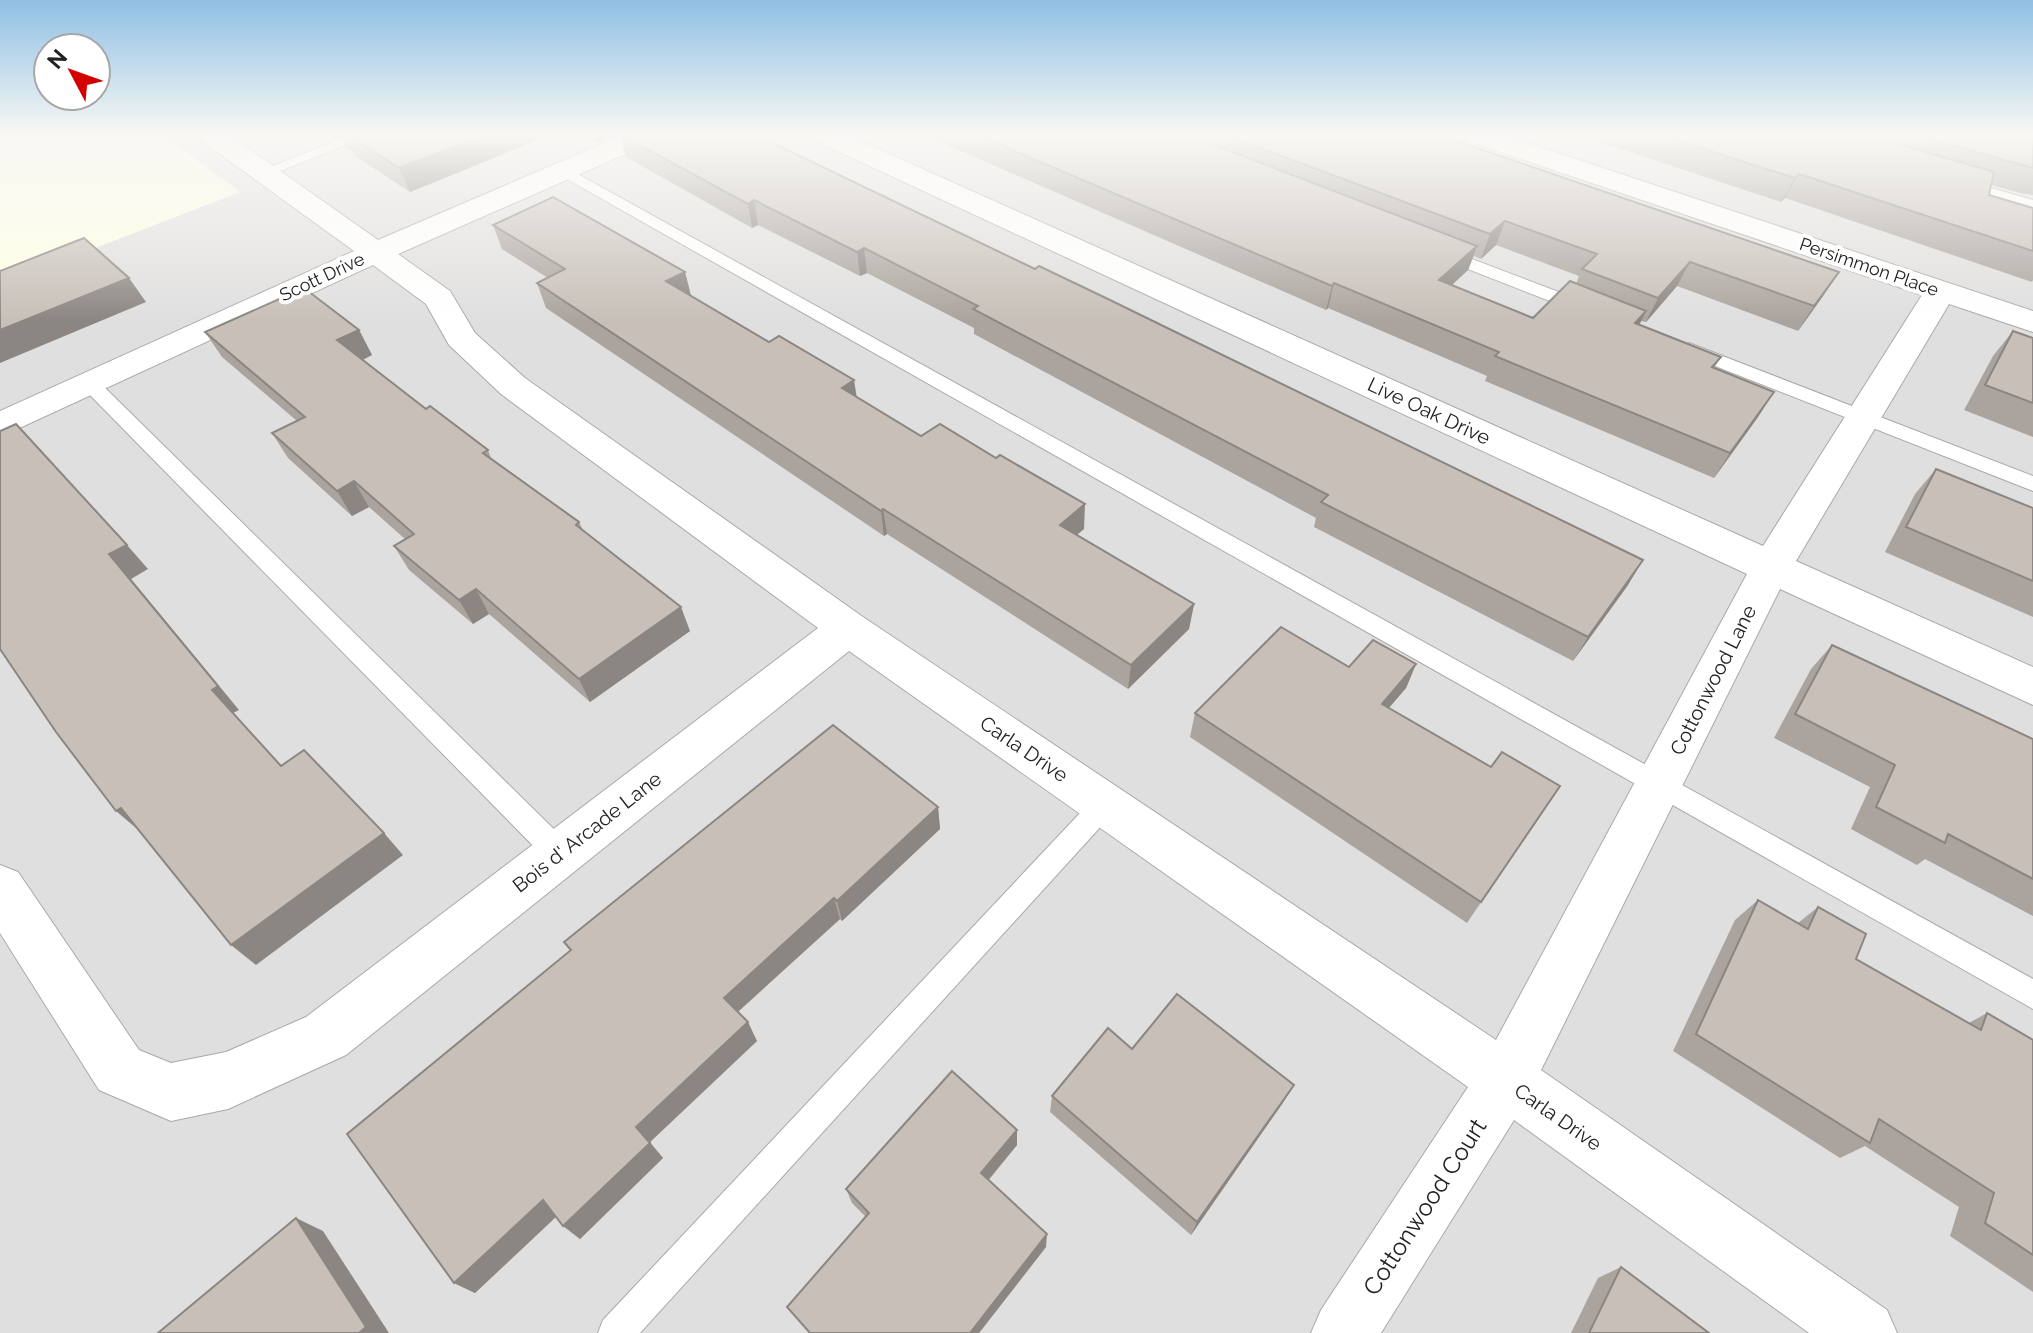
<svg xmlns="http://www.w3.org/2000/svg" width="2033" height="1333" viewBox="0 0 2033 1333" font-family="Raleway,sans-serif">
	<rect width="100%" height="100%" fill="#f2efe9"/>
	<polygon fill="#e0dfdf" points="162,135 2033,135 2033,1333 0,1333 0,285 240,191"/>
	<polygon fill="#ffffe5" points="0,135 162,135 240,192 0,285"/>
	<g fill="none" stroke-linecap="round" stroke-linejoin="round">
		<defs>
			<g id="service">
				<polygon points="351,135 371,135 270,175 265,177 257,172"/>
				<polygon points="563,166 2033,979 2033,1009 558,174 558,168"/>
				<polygon points="1960,179 2033,200 2033,210 1954,187 1954,181"/>
				<polygon points="1443,248 1590,304 1593,308 1590,312 1578,312 1437,257 1435,253 1437,249"/>
				<polygon points="1689,343 2033,476 2033,491 1682,353 1680,349"/>
				<polygon points="90,378 97,380 569,844 573,853 569,862 559,865 549,862 83,388 80,384"/>
				<polygon points="1105,793 1114,796 1118,804 1114,812 640,1333 598,1333 603,1320 1096,796"/>
			</g>
			<polygon id="minor" points="199,135 229,135 378,240 623,135 658,135 655,141 398,254 450,291 475,333 525,378 863,617 1496,1040 1747,574 816,141 813,135 847,135 1763,546 1922,295 1468,141 1465,135 1504,135 2033,311 2033,332 1949,304 1796,561 2033,667 2033,705 1780,589 1541,1070 1887,1310 1897,1333 1809,1333 1514,1120 1381,1333 1311,1333 1321,1310 1468,1087 849,651 346,1055 228,1109 171,1121 99,1090 0,933 0,865 18,872 139,1050 171,1063 226,1052 306,1017 818,628 501,394 449,345 426,304 373,265 0,437 0,411 354,251 202,141"/>
		</defs>
		<use href="#service" stroke="#a9a9a9" stroke-width="2"/>
		<use href="#minor" stroke="#a9a9a9" stroke-width="2"/>
		<use href="#service" fill="#fff" fill-rule="evenodd"/>
		<use href="#minor" fill="#fff" fill-rule="evenodd"/>
	</g>
	<g fill="#aba49e" fill-rule="evenodd">
		<polygon points="326,135 550,135 410,192 355,156 352,151 347,148 341,136 333,139"/>
		<polygon points="583,135 617,135 598,142"/>
		<polygon points="620,135 756,135 1628,585 1573,661 1314,527 1316,518 974,334 974,328 867,273 860,276 758,225 752,228 626,157"/>
		<path d="M 924,135 L 1439,135 L 1823,296 L 1798,331 L 1677,286 L 1646,322 L 1641,321 L 1639,325 L 1721,357 L 1714,368 L 1758,417 L 1714,478 L 1485,381 L 1487,376 L 1328,308 L 1326,310 ZM 1496,245 L 1579,276 L 1576,284 L 1533,318 L 1452,285 L 1468,270 L 1474,256 L 1481,259 Z"/>
		<polygon points="1579,135 2033,135 2033,195 2020,193 1991,185 1989,195 2033,208 2033,280 2032,282 1785,198 1781,202"/>
		<polygon points="493,225 685,272 691,296 921,436 1084,529 1076,535 1194,604 1189,629 1128,689 887,534 884,536 546,308 537,283 548,278 502,249"/>
		<polygon points="359,330 372,355 363,360 426,409 488,450 491,458 579,522 583,530 690,631 590,702 489,614 473,624 409,570 394,546 405,539 369,507 352,516 288,458 272,433 297,421 222,357 205,332"/>
		<polygon points="2013,331 2033,338 2033,437 1964,410 1993,356"/>
		<polygon points="1936,469 2033,508 2033,617 1885,552 1915,494"/>
		<polygon points="1832,645 2033,739 2033,916 1925,859 1917,865 1851,829 1870,787 1774,738 1811,669"/>
		<polygon points="1416,664 1406,688 1389,708 1491,767 1560,786 1467,923 1190,737 1195,713 1349,667"/>
		<polygon points="938,807 940,829 842,921 840,919 738,1012 757,1041 650,1142 663,1158 580,1239 556,1217 475,1293 454,1283 570,950 564,942"/>
		<polygon points="1758,900 1798,923 1818,907 1856,959 1969,1023 1987,1013 2033,1040 2033,1292 1950,1236 1959,1207 1865,1146 1840,1158 1673,1051 1735,920"/>
		<polygon points="1052,1096 1284,1101 1191,1235 1050,1112"/>
		<polygon points="1017,1145 989,1180 1046,1247 979,1333 810,1333 866,1217 852,1203 846,1189"/>
		<polygon points="1621,1267 1709,1333 1571,1333 1598,1278"/>
	</g>
	<g fill="#8b8681">
		<polygon points="331,135 341,135 341,136 333,139"/>
		<polygon points="484,135 550,135 410,192 399,168"/>
		<polygon points="596,135 617,135 598,142"/>
		<polygon points="1799,174 1785,198 1781,202 1795,178"/>
		<polygon points="754,200 758,225 752,228 748,204"/>
		<polygon points="1505,221 1496,245 1481,259 1490,234"/>
		<polygon points="1477,246 1468,270 1431,304 1439,280"/>
		<polygon points="864,248 867,273 860,276 857,252"/>
		<polygon points="1690,262 1677,286 1646,322 1658,298"/>
		<polygon points="685,272 691,296 666,281"/>
		<polygon points="1839,272 1823,296 1798,331 1814,306"/>
		<polygon points="129,278 146,302 0,363 0,330"/>
		<polygon points="1334,283 1328,308 1326,310 1332,286"/>
		<polygon points="1646,311 1634,336 1635,323"/>
		<polygon points="359,330 372,355 351,365 337,340"/>
		<polygon points="854,380 858,405 842,388"/>
		<polygon points="1774,392 1758,417 1714,478 1730,453"/>
		<polygon points="354,481 369,507 352,516 337,491"/>
		<polygon points="1085,504 1084,529 1059,550 1060,525"/>
		<polygon points="883,509 887,534 884,536 881,511"/>
		<polygon points="127,545 148,569 131,579 239,710 233,713 212,690 109,554"/>
		<polygon points="1643,560 1628,585 1573,661 1588,637"/>
		<polygon points="476,589 489,614 473,624 459,600"/>
		<polygon points="1194,604 1189,629 1128,689 1131,665"/>
		<polygon points="681,607 690,631 590,702 579,679"/>
		<polygon points="1416,664 1406,688 1372,727 1382,704"/>
		<polygon points="938,807 940,829 842,921 837,901"/>
		<polygon points="121,808 142,833 116,811"/>
		<polygon points="384,833 403,855 256,965 231,945"/>
		<polygon points="834,898 840,919 733,1016 724,998"/>
		<polygon points="748,1022 757,1041 649,1143 636,1127"/>
		<polygon points="1294,1085 1284,1101 1191,1235 1197,1222"/>
		<polygon points="1017,1130 1017,1145 982,1187 981,1173"/>
		<polygon points="650,1143 663,1158 580,1239 563,1226"/>
		<polygon points="543,1200 560,1213 475,1293 454,1283"/>
		<polygon points="296,1218 323,1231 389,1333 359,1333"/>
		<polygon points="1047,1234 1046,1247 979,1333 970,1333"/>
	</g>
	<g fill="#c7bfb8" stroke="#8b8681" stroke-width="2">
		<polygon points="347,135 484,135 399,168"/>
		<polygon points="621,135 756,135 1035,269 1039,266 1110,300 1643,560 1588,637 1321,502 1328,495 973,309 978,306 864,248 857,252 754,200 748,204"/>
		<polygon points="977,135 1188,135 1477,246 1439,280 1533,318 1570,281 1646,311 1635,323 1721,357 1712,367 1774,392 1730,453 1495,356 1499,352 1334,283 1332,286"/>
		<polygon points="1226,135 1439,135 1839,272 1814,306 1690,262 1658,298 1582,269 1597,254 1505,221 1490,234"/>
		<polygon points="1660,135 1868,135 1994,172 1989,195 2033,208 2033,251 1799,174 1795,178"/>
		<polygon points="1916,135 2033,135 2033,168"/>
		<polygon points="553,197 685,272 666,281 769,342 779,336 854,380 842,388 921,436 940,424 996,458 1000,455 1085,504 1060,525 1194,604 1131,665 883,509 881,511 537,283 565,269 493,225"/>
		<polygon points="84,238 129,278 0,330 0,271"/>
		<polygon points="304,288 359,330 337,340 426,409 430,406 488,450 483,453 579,522 576,525 681,607 579,679 476,589 459,600 394,546 414,534 354,481 337,491 272,433 305,417 205,332"/>
		<polygon points="2013,331 2033,338 2033,403 1985,385"/>
		<polygon points="16,424 127,545 109,554 218,686 212,690 281,766 304,750 384,833 231,945 121,808 116,811 56,732 0,649 0,431"/>
		<polygon points="1936,469 2033,508 2033,581 1906,527"/>
		<polygon points="1281,627 1349,667 1373,640 1416,664 1382,704 1491,767 1502,752 1560,786 1481,902 1195,713"/>
		<polygon points="1832,645 2033,739 2033,879 1948,834 1945,843 1876,807 1895,765 1795,714"/>
		<polygon points="833,725 938,807 837,901 834,898 724,998 748,1022 636,1127 650,1143 563,1226 543,1200 454,1283 347,1134 571,950 564,942"/>
		<polygon points="1758,900 1808,929 1818,907 1866,934 1856,959 1981,1030 1987,1013 2033,1040 2033,1255 1985,1223 1994,1193 1879,1119 1870,1143 1696,1034"/>
		<polygon points="1177,994 1294,1085 1197,1222 1052,1096 1108,1028 1132,1049"/>
		<polygon points="952,1071 1017,1130 981,1173 1047,1234 970,1333 810,1333 787,1307 869,1213 846,1189"/>
		<polygon points="296,1218 366,1327 359,1333 158,1333"/>
		<polygon points="1621,1267 1709,1333 1589,1333"/>
	</g>
	<linearGradient id="sky" x2="0" y2="1"><stop stop-color="#8fc0e4"/><stop offset="0.42" stop-color="#f9f8f5"/><stop offset="1" stop-color="#f9f8f5" stop-opacity="0"/></linearGradient>
	<rect width="2033" height="321" fill="url(#sky)"/>
	<g text-anchor="middle" stroke-width="8" stroke-linejoin="round" paint-order="stroke">
		<g font-size="18" fill="#222" stroke="#fff">
			<text transform="translate(1869 267) rotate(19)" y="6">Persimmon Place</text>
			<text transform="translate(322 277) rotate(-25)" y="6">Scott Drive</text>
		</g>
		<g font-size="20" fill="#222" stroke="#fff">
			<text transform="translate(1429 411) rotate(25)" y="7">Live Oak Drive</text>
			<text transform="translate(1713 680) rotate(-63)" y="7">Cottonwood Lane</text>
			<text transform="translate(1024 749) rotate(34)" y="7">Carla Drive</text>
			<text transform="translate(587 832) rotate(-38)" y="7">Bois d' Arcade Lane</text>
			<text transform="translate(1558 1117) rotate(35)" y="7">Carla Drive</text>
		</g>
		<g font-size="24" fill="#222" stroke="#fff">
			<text transform="translate(1425 1207) rotate(-57)" y="8">Cottonwood Court</text>
		</g>
	</g>
	<g transform="translate(72 72) rotate(311)"><circle r="38" fill="#ffffff" stroke="#a7a7a7" stroke-width="2"/>
	<path d="M0-6L14 30L0 20L-14 30Z" fill="#d40000"/>
	<text y="-12" font-size="22" font-weight="bold" text-anchor="middle" fill="#222222">N</text>
	</g>
</svg>
